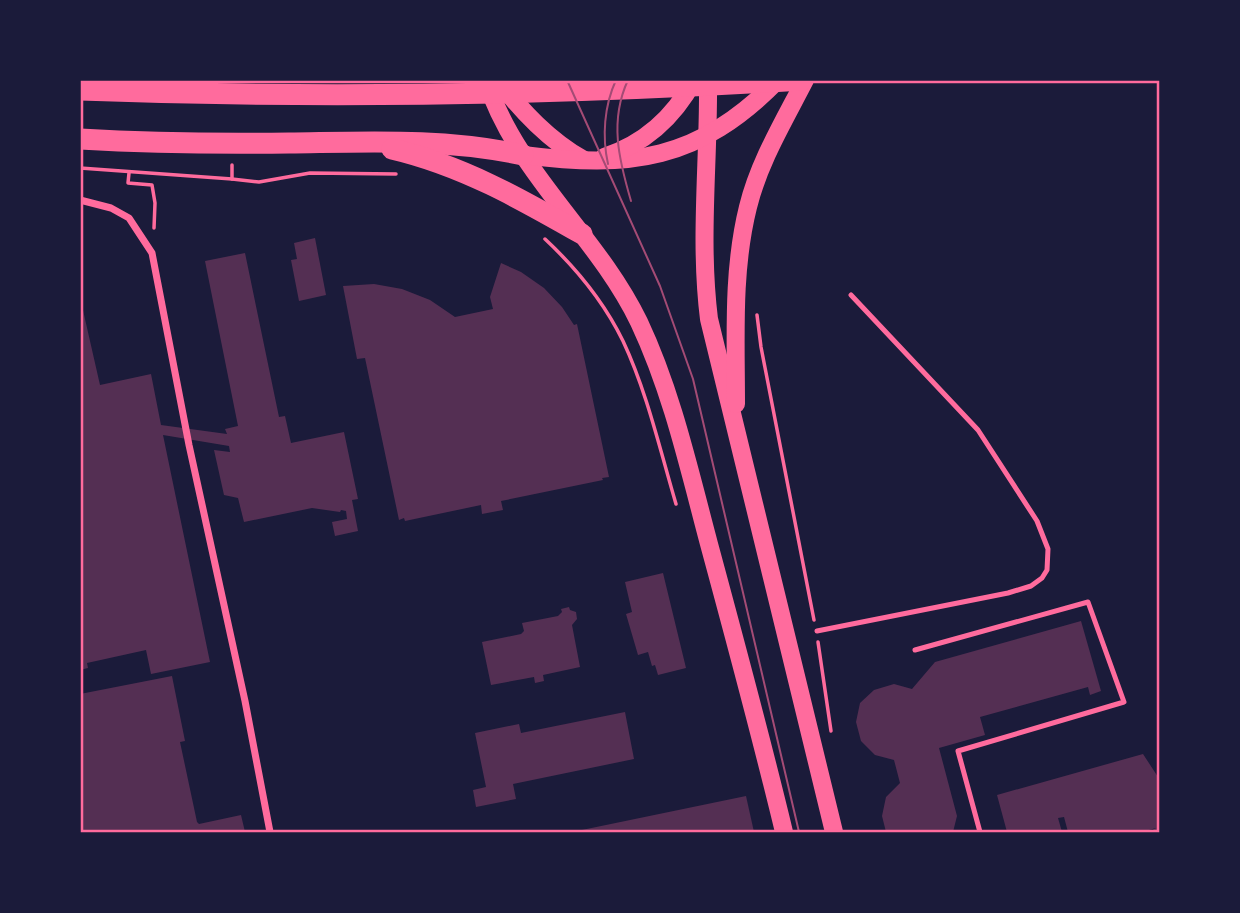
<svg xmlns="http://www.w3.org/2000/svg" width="1240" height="913" viewBox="0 0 1240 913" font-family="'Noto Sans',sans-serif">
	<rect width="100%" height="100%" fill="#1b1b3a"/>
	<g fill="#542f53">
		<polygon points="315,238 326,295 299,301 291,260 297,259 294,243"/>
		<polygon points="245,253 279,417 285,416 291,443 344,432 358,499 352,500 358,531 335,536 332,522 347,519 346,511 341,510 340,512 312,508 244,522 238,498 224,495 214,450 230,452 229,446 163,435 210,662 151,674 146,650 87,663 88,668 80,670 80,297 100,385 151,374 161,425 227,434 225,429 238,426 205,261"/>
		<polygon points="501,263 521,272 544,288 562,307 574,325 577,324 609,477 602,478 603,480 501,501 503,510 482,514 481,505 405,521 404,518 399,520 365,358 357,359 343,286 374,284 402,289 430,300 455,317 493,309 490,297"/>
		<polygon points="663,573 686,668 658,675 655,665 652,666 648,652 638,655 626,614 632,612 625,582"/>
		<polygon points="569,607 570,610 576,612 577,619 572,625 580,667 543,675 544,681 535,683 534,677 491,685 482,642 521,634 524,631 522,623 558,616 562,612 561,609"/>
		<polygon points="1081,621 1101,691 1090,695 1088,687 980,717 985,735 939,748 957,816 953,832 886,832 882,816 886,797 900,783 894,760 875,755 861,741 856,722 860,703 874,690 894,684 912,689 935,662"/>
		<polygon points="172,676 185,741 180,742 197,822 199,824 241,815 245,832 80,832 80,694"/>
		<polygon points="625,712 634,759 513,784 516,799 476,807 473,790 486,787 475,733 519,724 521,733"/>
		<polygon points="1143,754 1160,780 1160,832 1149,832 1156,828 1142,832 1068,832 1064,817 1058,818 1062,832 1007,832 997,795"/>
		<polygon points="746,796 754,832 578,832 577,831"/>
	</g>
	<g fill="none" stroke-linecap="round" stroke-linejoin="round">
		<g stroke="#ff6b9d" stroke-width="3.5">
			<polyline points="232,165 232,179 259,182 310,173 396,174"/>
			<polyline points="80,168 232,179"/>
			<polyline points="129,173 128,183 152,185 155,203 154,228"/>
			<path d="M 545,239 C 576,268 604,302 623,341 C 647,392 660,450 676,504"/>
			<polyline points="757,315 761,347 814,620"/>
			<polyline points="818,642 831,731"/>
		</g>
		<g stroke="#ff6b9d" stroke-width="5">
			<polyline points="817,631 1008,593 1031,586 1042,578 1047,570 1048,549 1037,521 978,430 851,295"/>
			<polyline points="915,650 1088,602 1124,702 958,751 980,832"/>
		</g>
		<polyline stroke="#ff6b9d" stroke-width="7" points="80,200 111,208 129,218 152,253 189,445 245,701 270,832"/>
		<g stroke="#ff6b9d" stroke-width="18">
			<path d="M 486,80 C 516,173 597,235 639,322 C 672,392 689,469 709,544 C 735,640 761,736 784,832"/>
			<path d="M 498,80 C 520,110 551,142 584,160"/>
			<path d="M 708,80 C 709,160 699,239 709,319 L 834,832"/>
			<path d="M 523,155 C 631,169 698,161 778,80"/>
			<path d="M 604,157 C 644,144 674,117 694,80"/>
			<path d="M 736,404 C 736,338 732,271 748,207 C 759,162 784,121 805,80"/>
		</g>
		<g stroke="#ff6b9d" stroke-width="21">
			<path d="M 80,90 C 321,99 562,95 802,80"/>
			<path d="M 80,139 C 150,143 220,144 289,143 C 369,142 444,138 523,155"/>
			<path d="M 392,149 C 461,165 521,199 582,234"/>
		</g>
		<g stroke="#a44b75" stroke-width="2">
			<polyline points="567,80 660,286 693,379 799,832"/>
			<path d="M 628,80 C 609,121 619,160 631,201"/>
			<path d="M 608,164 C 602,137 604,106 616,80"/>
		</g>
	</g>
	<rect width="1240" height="913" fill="none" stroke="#1b1b3a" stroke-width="164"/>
	<rect x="82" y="82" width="1076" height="749" fill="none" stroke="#ff6b9d" stroke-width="2.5"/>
</svg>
